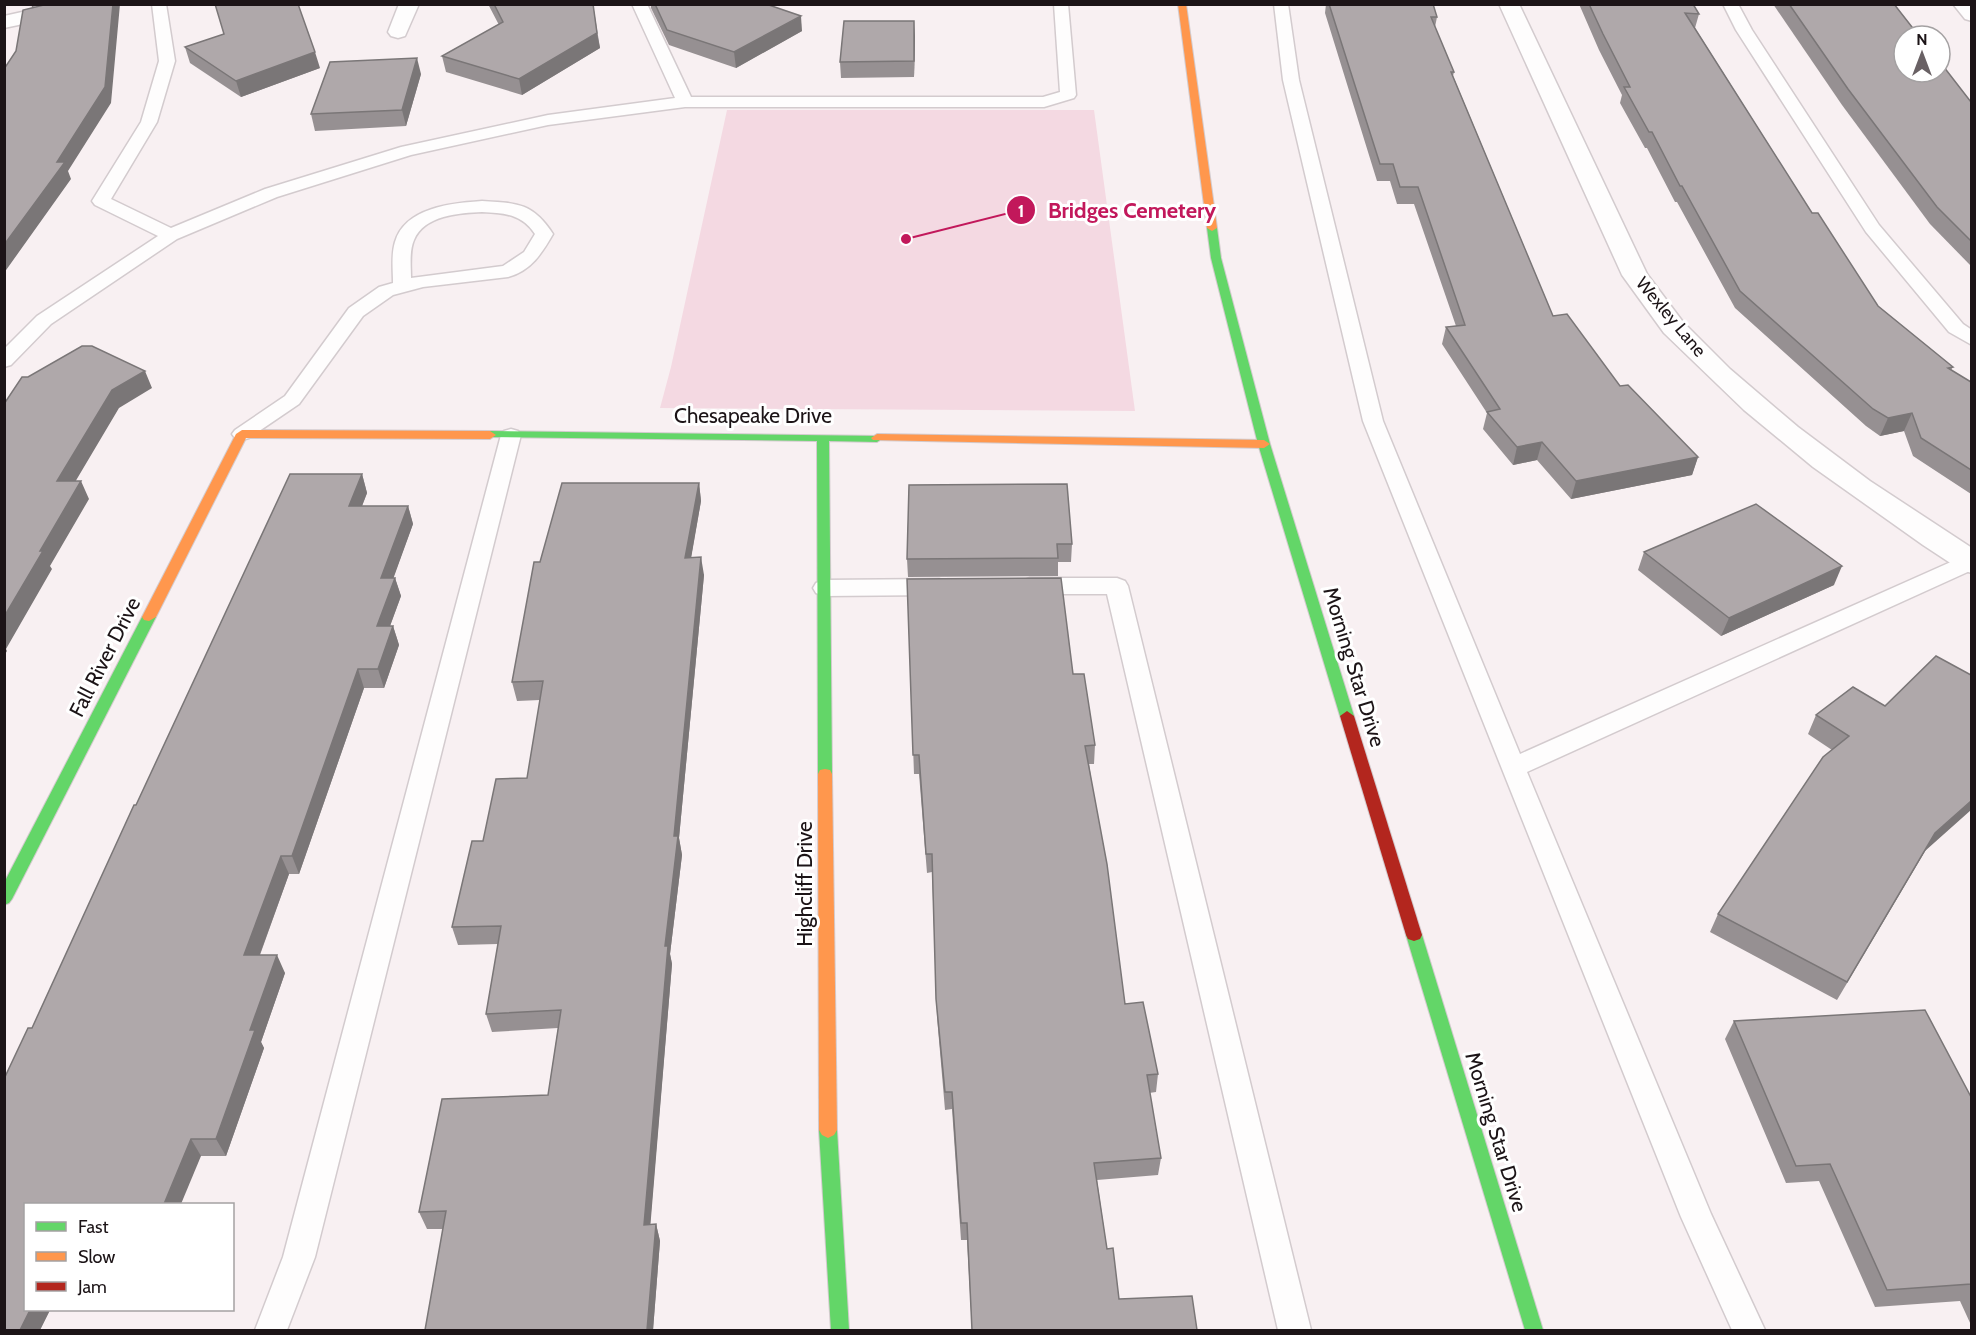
<svg xmlns="http://www.w3.org/2000/svg" width="1976" height="1335" viewBox="0 0 1976 1335" font-family="Cabin,sans-serif">
	<rect width="100%" height="100%" fill="#f8f0f2"/>
	<polygon fill="#f4d9e2" points="727,110 1094,110 1135,411 660,408 671,367"/>
	<g fill="none" stroke-linecap="round" stroke-linejoin="round">
		<defs>
			<g id="lane">
				<polygon points="152,4 166,4 175,61 157,122 111,199 171,228 265,189 401,147 548,115 675,98 632,4 647,4 691,97 1043,97 1060,92 1054,4 1068,4 1076,95 1074,98 1044,107 685,107 548,125 411,155 277,197 177,239 51,324 11,365 4,367 4,349 37,316 158,236 95,205 92,201 141,122 159,61"/>
				<polygon points="1274,4 1288,4 1299,80 1383,421 1520,754 1962,557 1972,555 1972,570 1527,772 1711,1214 1765,1330 1732,1330 1681,1217 1363,421 1283,80"/>
				<polygon points="1723,4 1738,4 1752,30 1879,225 1963,324 1972,330 1972,345 1949,332 1866,232 1736,30"/>
				<path d="M 482,201 C 517,203 533,203 553,234 C 542,253 531,271 508,277 L 423,287 L 393,295 L 363,316 L 299,404 L 249,438 L 242,440 L 235,438 L 232,434 L 235,430 L 285,396 L 349,308 L 379,287 L 393,283 C 393,270 391,255 395,242 C 405,207 453,203 482,201 ZM 482,212 C 504,213 522,214 535,234 L 524,252 L 503,266 L 411,278 C 411,266 409,251 414,240 C 424,215 460,213 482,212 Z"/>
				<polygon points="511,429 518,431 521,435 315,1257 287,1330 255,1330 283,1257 501,435 504,431"/>
				<polygon points="1030,578 1117,578 1125,581 1128,586 1311,1330 1278,1330 1107,594 1030,594 1022,591 1019,586 1022,581"/>
				<polygon points="939,579 947,582 950,587 947,592 939,595 824,596 816,593 813,588 816,583 824,580"/>
			</g>
			<g id="street">
				<polygon points="58,4 100,4 97,8 90,10 4,28 4,16"/>
				<polygon points="399,4 419,4 405,36 398,38 391,36 388,32"/>
				<polygon points="1499,4 1519,4 1647,274 1683,322 1730,369 1798,427 1870,481 1972,548 1972,573 1961,570 1923,545 1813,467 1744,410 1664,333 1622,275"/>
				<polygon points="1953,4 1972,4 1972,21 1965,19"/>
			</g>
			<g id="fast">
				<polygon points="1212,225 1217,228 1221,258 1270,444 1354,716 1347,721 1340,716 1258,444 1211,258 1207,228"/>
				<polygon points="490,431 881,436 883,438 877,442 829,441 832,774 830,778 820,778 818,774 817,441 486,437 484,435 486,433"/>
				<polygon points="149,613 156,617 12,899 9,903 4,905 4,883 142,617"/>
				<polygon points="1414,929 1420,931 1422,935 1543,1330 1525,1330 1406,935 1408,931"/>
				<polygon points="828,1122 834,1125 837,1130 849,1330 831,1330 819,1130 822,1125"/>
			</g>
			<g id="slow">
				<polygon points="1178,4 1186,4 1217,228 1212,231 1207,228"/>
				<polygon points="242,430 490,431 496,435 490,439 246,438 156,617 149,621 144,620 142,617 236,434"/>
				<polygon points="877,434 1264,440 1270,444 1264,448 873,440 871,438"/>
				<polygon points="825,769 830,770 832,774 837,1130 834,1135 828,1138 822,1135 819,1130 818,774 820,770"/>
			</g>
			<polygon id="jam" points="1347,711 1354,716 1422,935 1420,939 1414,941 1408,939 1406,935 1340,716"/>
		</defs>
		<use href="#lane" stroke="#d3cbce" stroke-width="3"/>
		<use href="#street" stroke="#d3cbce" stroke-width="3"/>
		<use href="#fast" stroke="#d3cbce" stroke-width="2"/>
		<use href="#slow" stroke="#d3cbce" stroke-width="2"/>
		<use href="#jam" stroke="#d3cbce" stroke-width="2"/>
		<use href="#lane" fill="#fefdfd" fill-rule="evenodd"/>
		<use href="#street" fill="#fefdfd" fill-rule="evenodd"/>
		<use href="#fast" fill="#63d668" fill-rule="evenodd"/>
		<use href="#slow" fill="#ff974d" fill-rule="evenodd"/>
		<use href="#jam" fill="#b3261e" fill-rule="evenodd"/>
	</g>
	<g fill="#969092">
		<polygon points="488,4 593,4 600,48 522,95 446,72 442,56 499,25"/>
		<polygon points="651,4 766,4 802,31 736,68 669,45 651,8"/>
		<polygon points="1326,4 1433,4 1437,17 1435,27 1454,72 1453,76 1553,316 1620,386 1698,457 1692,475 1571,499 1537,460 1513,465 1483,429 1487,413 1442,344 1446,327 1456,326 1414,204 1397,204 1390,181 1377,181 1325,13"/>
		<polygon points="1579,4 1693,4 1699,14 1695,28 1812,213 1878,306 1953,367 1951,370 1971,382 1971,494 1913,456 1904,431 1880,436 1866,426 1735,308 1677,202 1675,202 1647,148 1645,148 1620,103 1622,95 1599,50"/>
		<polygon points="1773,4 1894,4 1971,102 1971,266 1930,224 1842,105"/>
		<polygon points="915,36 914,77 841,78 840,62"/>
		<polygon points="185,47 320,68 241,97 190,63"/>
		<polygon points="421,74 406,126 315,131 311,114"/>
		<polygon points="362,474 367,493 362,506 408,506 413,524 393,578 395,578 401,596 390,626 393,626 399,645 384,688 364,688 299,874 289,874 260,955 285,973 261,1042 264,1048 226,1156 201,1156 26,1204 50,1310 40,1330 4,1330 32,1028 136,805"/>
		<polygon points="699,483 701,501 691,557 704,575 679,838 682,855 670,954 672,964 650,1224 656,1224 660,1241 653,1330 425,1330 443,1229 427,1229 419,1212 548,1095 558,1028 492,1032 486,1014 498,944 458,945 452,927 483,841 527,778 540,700 517,701 512,682"/>
		<polygon points="909,485 1072,544 1071,562 1058,562 1058,576 908,577 907,559"/>
		<polygon points="1644,552 1834,585 1721,636 1638,570"/>
		<polygon points="907,579 1073,674 1095,745 1094,764 1089,764 1125,1004 1158,1074 1156,1092 1149,1093 1161,1158 1158,1175 1097,1180 1107,1249 1119,1299 1197,1330 972,1330 967,1240 961,1240 952,1109 945,1110 937,1017 932,872 927,873 919,774 914,774"/>
		<polygon points="1853,687 1925,851 1837,1000 1710,932 1718,914 1832,750 1808,734 1816,715"/>
		<polygon points="1734,1021 1971,1097 1971,1325 1960,1301 1875,1307 1819,1181 1786,1183 1725,1039"/>
	</g>
	<g fill="#7a7677">
		<polygon points="31,4 46,4 32,7"/>
		<polygon points="113,4 120,4 111,103 68,171 71,179 4,273 4,245"/>
		<polygon points="801,16 802,31 736,68 734,52"/>
		<polygon points="914,21 915,36 914,77"/>
		<polygon points="597,33 600,48 522,95 519,79"/>
		<polygon points="315,52 320,68 241,97 236,81"/>
		<polygon points="417,58 421,74 406,126 402,110"/>
		<polygon points="145,371 152,388 119,408 65,499 57,481 112,390"/>
		<polygon points="1912,413 1904,431 1880,436 1888,418"/>
		<polygon points="1542,442 1537,460 1513,465 1517,447"/>
		<polygon points="1698,457 1692,475 1571,499 1576,481"/>
		<polygon points="362,474 367,493 355,524 349,506"/>
		<polygon points="81,481 89,499 50,566 52,569 6,649 7,651 4,656 4,617 40,551"/>
		<polygon points="699,483 701,501 688,576 685,558"/>
		<polygon points="408,506 413,524 387,596 381,578"/>
		<polygon points="701,557 704,575 679,838 682,855 670,954 672,964 649,1242 644,1225 665,946 674,836"/>
		<polygon points="1842,566 1834,585 1721,636 1729,618"/>
		<polygon points="395,578 401,596 383,645 377,626"/>
		<polygon points="393,626 399,645 384,688 378,669"/>
		<polygon points="358,669 364,688 299,874 292,856"/>
		<polygon points="1971,801 1971,810 1925,851 1837,1000 1935,833"/>
		<polygon points="281,856 289,874 253,973 244,955"/>
		<polygon points="277,955 285,973 261,1042 264,1048 226,1156 216,1139 250,1030"/>
		<polygon points="191,1139 201,1156 181,1204 164,1204"/>
		<polygon points="656,1224 660,1241 653,1330 647,1330"/>
		<polygon points="30,1310 50,1310 40,1330 20,1330"/>
	</g>
	<g fill="#afa8aa" stroke="#7a7677" stroke-width="1.5">
		<polygon points="48,4 113,4 105,87 57,162 65,162 4,245 4,69 16,51 23,10"/>
		<polygon points="215,4 298,4 315,52 236,81 185,47 224,34"/>
		<polygon points="494,4 593,4 597,33 519,79 442,56 503,22"/>
		<polygon points="655,4 766,4 801,16 734,52 667,30"/>
		<polygon points="1329,4 1433,4 1437,17 1431,17 1454,72 1451,72 1553,316 1567,314 1620,386 1628,385 1698,457 1576,481 1542,442 1517,447 1487,412 1500,409 1446,327 1465,325 1418,187 1400,187 1393,164 1380,164"/>
		<polygon points="1589,4 1693,4 1699,14 1685,13 1812,213 1818,213 1878,306 1953,367 1948,368 1971,382 1971,470 1921,438 1912,413 1888,418 1873,409 1740,291 1682,186 1680,186 1652,132 1649,132 1624,87 1630,87 1603,34"/>
		<polygon points="1789,4 1894,4 1919,36 1904,36 1904,72 1940,72 1940,62 1971,102 1971,241 1937,207 1848,89"/>
		<polygon points="844,21 914,21 914,61 840,62"/>
		<polygon points="417,58 402,110 311,114 330,62"/>
		<polygon points="82,346 92,346 145,371 112,390 57,481 81,481 40,551 43,551 4,617 4,404 22,377 28,377"/>
		<polygon points="290,474 362,474 349,506 408,506 381,578 395,578 377,626 393,626 378,669 358,669 292,856 281,856 244,955 277,955 250,1030 255,1030 216,1139 191,1139 164,1204 26,1204 26,1310 30,1310 20,1330 4,1330 4,1079 28,1028 32,1028 134,805 136,805"/>
		<polygon points="562,483 699,483 685,558 701,557 674,836 678,836 665,946 668,946 644,1225 656,1224 647,1330 425,1330 446,1211 419,1212 442,1099 548,1095 561,1010 486,1014 501,926 452,927 472,841 483,841 496,779 527,778 543,681 512,682 534,562 540,562"/>
		<polygon points="1067,484 1072,544 1057,544 1058,558 907,559 909,485"/>
		<polygon points="1756,504 1842,566 1729,618 1644,552"/>
		<polygon points="1061,578 1073,674 1084,674 1095,745 1085,746 1107,864 1125,1004 1143,1002 1158,1074 1147,1075 1161,1158 1094,1163 1107,1249 1113,1248 1119,1299 1192,1296 1197,1330 972,1330 967,1223 961,1223 952,1092 945,1092 936,999 932,854 926,854 919,755 913,755 907,579"/>
		<polygon points="1936,656 1971,675 1971,801 1935,833 1847,982 1718,914 1823,757 1849,736 1816,715 1853,687 1885,706"/>
		<polygon points="1925,1010 1971,1097 1971,1284 1887,1290 1830,1164 1796,1166 1734,1021"/>
	</g>
	<g text-anchor="middle" stroke-width="6" stroke-linejoin="round" paint-order="stroke">
		<g font-size="18" fill="#1c1417" stroke="#fff">
			<text transform="translate(1671 317) rotate(50)" y="6">Wexley Lane</text>
		</g>
		<g font-size="21" fill="#1c1417" stroke="#fff">
			<text x="753" y="423">Chesapeake Drive</text>
			<text transform="translate(105 657) rotate(-63)" y="7">Fall River Drive</text>
			<text transform="translate(1354 667) rotate(73)" y="7">Morning Star Drive</text>
			<text transform="translate(805 884) rotate(-90)" y="7">Highcliff Drive</text>
			<text transform="translate(1496 1132) rotate(73)" y="7">Morning Star Drive</text>
		</g>
	</g>
	<path fill="none" stroke="#c2185b" stroke-width="2" d="M906 239L1021 210"/>
	<g fill="#c2185b" stroke="#fff" stroke-width="2">
		<circle cx="906" cy="239" r="6"/>
		<circle cx="1021" cy="210" r="15"/>
	</g>
	<g font-size="18" text-anchor="middle" font-weight="bold" fill="#fff">
		<text x="1021" y="217">1</text>
	</g>
	<g font-size="22" text-anchor="middle" font-weight="bold" fill="#c2185b" stroke="#fff" stroke-width="6" stroke-linejoin="round" paint-order="stroke">
		<text x="1132" y="218">Bridges Cemetery</text>
	</g>
	<rect width="1976" height="1335" fill="none" stroke="#1c1417" stroke-width="12"/>
	<rect x="24" y="1203" width="210" height="108" fill="#ffffff" stroke="#a4a1a2" stroke-width="1.5"/>
	<rect x="36" y="1222" width="30" height="9" fill="#63d668" stroke="#a4a1a2" stroke-width="1.5"/>
	<text x="78" y="1233" font-size="18" fill="#1c1417">Fast</text>
	<rect x="36" y="1252" width="30" height="9" fill="#ff974d" stroke="#a4a1a2" stroke-width="1.5"/>
	<text x="78" y="1263" font-size="18" fill="#1c1417">Slow</text>
	<rect x="36" y="1282" width="30" height="9" fill="#b3261e" stroke="#a4a1a2" stroke-width="1.5"/>
	<text x="78" y="1293" font-size="18" fill="#1c1417">Jam</text>
	<g transform="translate(1922 54)"><circle r="28" fill="#ffffff" stroke="#a4a1a2" stroke-width="1.5"/>
	<path d="M0-4.5L10 22L0 15L-10 22Z" fill="#696164"/>
	<text y="-9" font-size="16" font-weight="bold" text-anchor="middle" fill="#1c1417">N</text>
	</g>
</svg>
